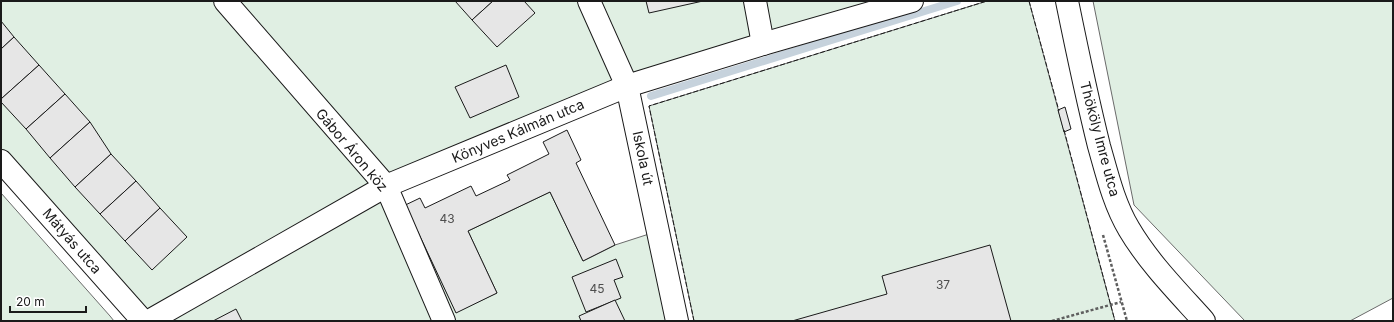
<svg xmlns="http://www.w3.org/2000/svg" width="1394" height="322" viewBox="0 0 1394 322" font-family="Inter,sans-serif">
	<rect width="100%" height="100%" fill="#fff"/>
	<g fill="#e0efe3" stroke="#6a6a6a">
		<polygon points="1,1 912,1 763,44 386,186 409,234 417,230 456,312 497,293 468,231 550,192 583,261 615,245 649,234 669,321 143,321 1,161"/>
		<polygon points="987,1 1029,1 1115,321 694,321 649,106"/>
		<polygon points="1093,1 1393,1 1393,298 1350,321 1245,321 1134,205"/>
		<polygon points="1,193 110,316 114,321 1,321"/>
	</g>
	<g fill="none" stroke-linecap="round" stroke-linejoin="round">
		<polyline stroke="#c6d2dc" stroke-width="8" points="651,96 957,1"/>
	</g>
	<g fill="#e6e6e6" stroke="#1a1a1a">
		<polygon points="455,1 493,1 472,20"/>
		<polygon points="493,1 524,1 535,13 497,47 472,20"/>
		<polygon points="646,1 703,1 649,13"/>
		<polygon points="1,21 14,37 1,49"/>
		<polygon points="14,37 39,65 1,99 1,49"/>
		<polygon points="39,65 65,94 26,129 1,102 1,99"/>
		<polygon points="506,65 519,97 470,118 455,87"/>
		<polygon points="65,94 90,122 50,158 26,129"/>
		<polygon points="1065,107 1071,129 1064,132 1058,110"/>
		<polygon points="90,122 111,154 75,187 50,158"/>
		<polygon points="567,130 581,160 576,163 615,245 583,261 550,192 468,231 497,293 456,313 417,230 409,234 397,209 420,198 425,208 471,186 476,196 510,180 507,175 549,154 543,142"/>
		<polygon points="111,154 136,181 100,214 75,187"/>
		<polygon points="136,181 160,208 125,241 100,214"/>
		<polygon points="160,208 187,237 152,270 125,241"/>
		<polygon points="990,245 1011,321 792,321 887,294 882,276"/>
		<polygon points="616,259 623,277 614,280 621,298 586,312 572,277"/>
		<polygon points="615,300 625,321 581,321 579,316"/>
		<polygon points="236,309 242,321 213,321"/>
	</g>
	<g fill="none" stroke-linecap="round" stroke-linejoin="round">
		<defs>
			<g id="minor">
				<polyline points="225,1 386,186 444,321"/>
				<polyline points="589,1 627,86 677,321"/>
				<polyline points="755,1 763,44"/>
				<polyline points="1,161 143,321"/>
				<polyline points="149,321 386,186 627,86 763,44 912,1"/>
			</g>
			<path id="tertiary" d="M 1067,1 C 1077,50 1087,98 1099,146 C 1107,174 1114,204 1129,229 C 1149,263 1178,292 1204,321"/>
		</defs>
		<use href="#minor" stroke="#1a1a1a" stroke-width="24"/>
		<use href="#tertiary" stroke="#1a1a1a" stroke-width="24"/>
		<g stroke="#5f5f5f" stroke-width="2.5" stroke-dasharray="3 2" stroke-linecap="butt">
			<polyline points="1103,235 1127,321"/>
			<polyline points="1052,321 1121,302"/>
		</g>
		<use href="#minor" stroke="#fff" stroke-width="22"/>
		<use href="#tertiary" stroke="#fff" stroke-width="22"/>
		<g stroke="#1a1a1a" stroke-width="1" stroke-dasharray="5 2" stroke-linecap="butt">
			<polyline points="1029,1 1059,111"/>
			<polyline points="1064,130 1115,321"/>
			<polyline points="694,321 649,106 987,1"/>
		</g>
	</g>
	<g text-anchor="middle" stroke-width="3" stroke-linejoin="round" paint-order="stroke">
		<g font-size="12" fill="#4d4d4d">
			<text x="447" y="223">43</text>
			<text x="943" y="289">37</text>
			<text x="597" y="293">45</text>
		</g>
		<g font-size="14" fill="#1a1a1a" stroke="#fff">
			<text transform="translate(518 131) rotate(-23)" y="5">Könyves Kálmán utca</text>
			<text transform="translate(1100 139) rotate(75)" y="5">Thököly Imre utca</text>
			<text transform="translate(352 150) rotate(50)" y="5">Gábor Áron köz</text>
			<text transform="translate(643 158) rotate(78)" y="5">Iskola út</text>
			<text transform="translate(72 241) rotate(49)" y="5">Mátyás utca</text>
		</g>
	</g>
	<rect width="1394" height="322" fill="none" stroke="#1a1a1a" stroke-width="4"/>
	<path d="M10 306v6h76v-6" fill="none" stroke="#1a1a1a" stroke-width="2"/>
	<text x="16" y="306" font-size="12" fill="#1a1a1a" stroke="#ffffff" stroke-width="3" paint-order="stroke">20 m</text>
</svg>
